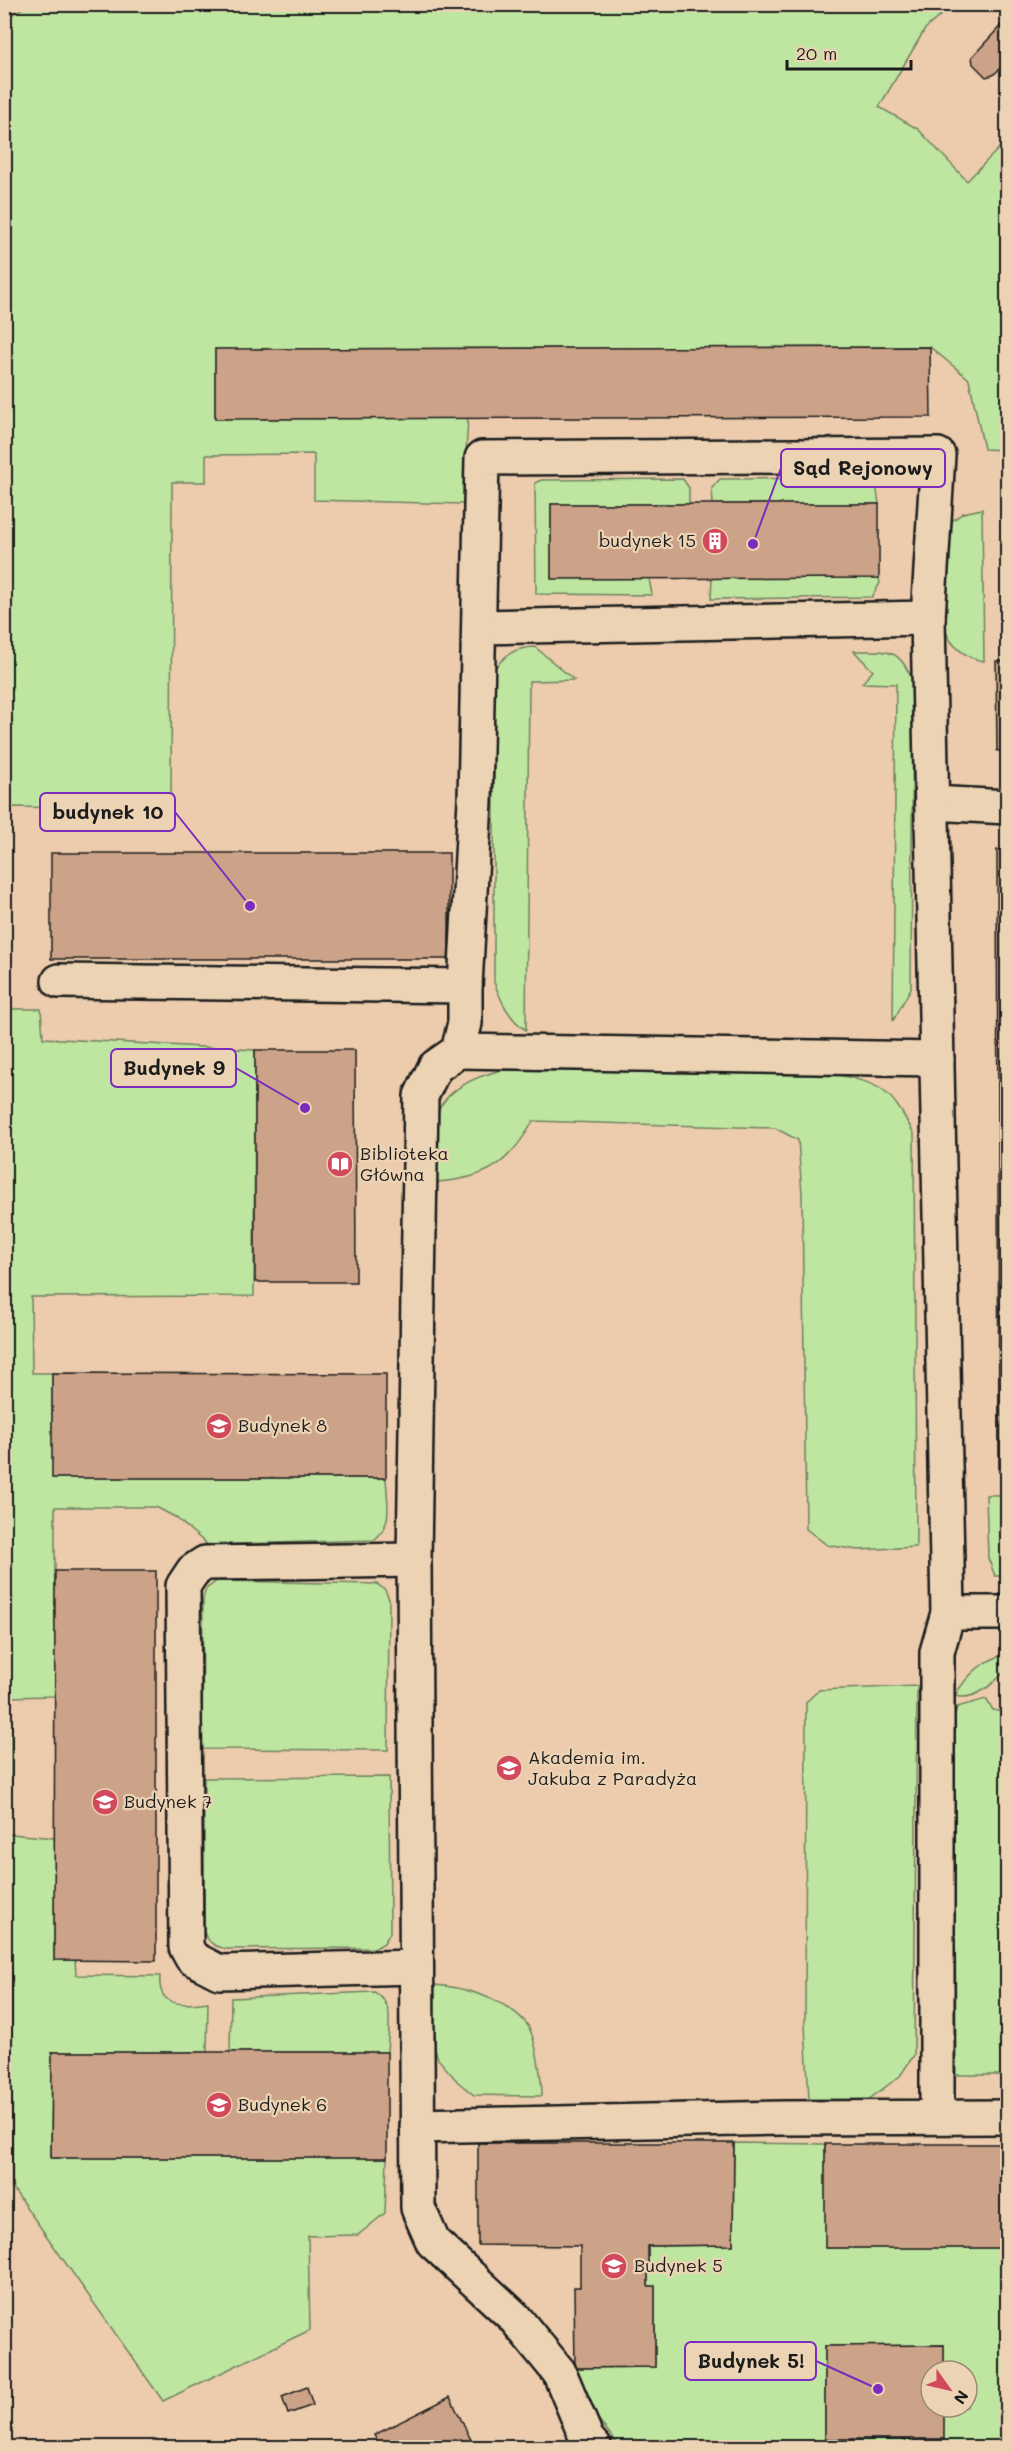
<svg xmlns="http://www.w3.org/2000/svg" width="1012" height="2452" viewBox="0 0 1012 2452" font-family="Mali,sans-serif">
	<rect width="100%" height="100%" fill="#ecccad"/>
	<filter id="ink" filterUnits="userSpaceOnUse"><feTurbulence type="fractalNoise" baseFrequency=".0167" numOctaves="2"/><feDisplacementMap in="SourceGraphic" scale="12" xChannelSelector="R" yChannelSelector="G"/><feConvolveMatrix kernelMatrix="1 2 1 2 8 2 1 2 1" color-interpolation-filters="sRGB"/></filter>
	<g filter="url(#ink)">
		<g fill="#bfe6a1" stroke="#6e815e" stroke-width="1.5" fill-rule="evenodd">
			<path d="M 29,4 L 952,5 L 925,29 L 879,107 L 918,129 L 967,181 L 1007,140 L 1007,450 L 984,449 L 969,379 L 930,347 L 215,349 L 215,419 L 468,418 L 463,504 L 314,500 L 314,454 L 206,455 L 206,482 L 172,482 L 171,809 L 8,807 L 9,1009 L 41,1009 L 43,1038 L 255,1050 L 254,1296 L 31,1297 L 32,1373 L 52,1373 L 53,1478 L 386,1478 C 387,1502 394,1524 374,1540 L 208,1545 L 175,1517 L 156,1507 L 55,1507 L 55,1696 L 5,1697 L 5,19 Z"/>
			<polygon points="875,478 879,504 713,504 712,488 720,479"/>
			<polygon points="683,479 689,488 689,504 551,504 551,578 649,578 652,595 536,594 535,483 541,480"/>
			<path d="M 982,509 L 984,661 C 967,659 948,645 944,626 C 940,598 944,556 944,527 L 963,513 Z"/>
			<polygon points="712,578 879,578 880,583 872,597 711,599"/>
			<path d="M 535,647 L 574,680 L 529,681 L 526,1030 C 509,1019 501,1001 494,982 L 494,669 C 507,653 515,648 535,647 Z"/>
			<path d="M 854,651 C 889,651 899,647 913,682 L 911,988 L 893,1021 L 896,684 L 862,683 L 873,671 Z"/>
			<path d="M 502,1070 L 834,1074 C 883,1084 891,1090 914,1134 L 916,1547 L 858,1550 L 827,1545 L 806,1529 L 802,1194 L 798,1140 L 775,1128 L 533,1121 C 509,1165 485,1179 436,1182 C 435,1165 430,1142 433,1126 C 439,1092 473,1077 502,1070 Z"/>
			<polygon points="986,1495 1007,1495 1007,1576 995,1576 988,1558"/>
			<polygon points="217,1581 377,1584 385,1590 389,1599 388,1750 202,1749 203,1598 206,1589"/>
			<path d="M 1007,1654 L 1007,1668 C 996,1682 975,1702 955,1696 C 967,1674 983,1660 1007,1654 Z"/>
			<polygon points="917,1686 914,2055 900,2076 868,2100 809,2099 805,2026 806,1702 819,1690"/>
			<polygon points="986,1699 993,1710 1007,1713 1007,2075 956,2075 954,1721 957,1707"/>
			<rect x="5" y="1720" width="6" height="92"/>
			<path d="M 389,1777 L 390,1933 L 384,1943 L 376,1948 L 228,1949 C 215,1947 210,1944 204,1933 L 204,1778 Z"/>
			<path d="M 11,1834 L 55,1838 L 54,1960 L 75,1960 L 76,1975 L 160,1976 C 157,2009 184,2005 208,2002 L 207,2052 L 52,2052 L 51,2158 L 387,2158 L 385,2213 L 358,2235 L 308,2236 L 310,2330 L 163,2401 L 12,2187 L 12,1965 L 5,1966 L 5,1835 Z"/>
			<path d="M 433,1985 C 461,1986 508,2000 526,2023 C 536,2035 542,2081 542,2096 L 474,2095 L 458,2082 L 438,2059 L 430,2032 Z"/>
			<path d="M 374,1992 C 396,2003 388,2030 387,2052 L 230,2052 L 231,1998 Z"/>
			<path d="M 734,2143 L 825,2144 L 826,2248 L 1007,2248 L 1007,2447 L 620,2447 L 591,2410 L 575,2368 L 655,2367 L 655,2287 L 648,2286 L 648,2246 L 733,2245 ZM 944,2345 L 944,2371 L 967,2371 L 967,2407 L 944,2407 L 943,2439 L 825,2439 L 825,2346 Z"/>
		</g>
		<g fill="#cca388" stroke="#1c1c1c" stroke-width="1.5">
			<polygon points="1008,18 1008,61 993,75 986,77 973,64 972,57"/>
			<polygon points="930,347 931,417 215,419 215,349"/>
			<polygon points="551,504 879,504 879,578 551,579"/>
			<polygon points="1003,524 1008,524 1008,750 997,751 996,661 1004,661"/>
			<polygon points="997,850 1008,850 1008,1472 999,1472"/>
			<rect x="51" y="853" width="398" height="106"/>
			<polygon points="255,1050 355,1050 356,1282 255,1282"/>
			<polygon points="52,1373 386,1374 386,1478 52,1478"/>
			<polygon points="55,1571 156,1571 156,1961 54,1960"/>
			<polygon points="52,2052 387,2052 387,2158 51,2158"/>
			<polygon points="478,2143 734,2143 733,2245 648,2246 648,2286 655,2286 655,2367 575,2368 574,2287 580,2287 580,2246 478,2245"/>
			<rect x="825" y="2144" width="183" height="104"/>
			<polygon points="944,2345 944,2371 931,2371 931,2407 944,2407 944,2439 825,2439 825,2346"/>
			<polygon points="307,2387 313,2405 288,2414 282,2397"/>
			<polygon points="450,2397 475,2448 381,2448 374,2435"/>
		</g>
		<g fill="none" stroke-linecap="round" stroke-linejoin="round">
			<defs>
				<g id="street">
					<polyline points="480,627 928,618"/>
					<polyline points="932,803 1008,807"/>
					<polyline points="59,981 465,986"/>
					<polyline points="458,1051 937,1059"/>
					<polyline points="414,1560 205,1563 193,1571 183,1586 186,1947 192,1958 219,1972 416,1967"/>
					<polyline points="948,1613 1008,1613"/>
					<polyline points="417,2126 783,2118 1008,2117"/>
					<polyline points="595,2448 587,2439 559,2372 514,2317 433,2242 418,2208 414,1560 421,1096 435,1067 458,1051 465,1023 465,986 475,800 482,458 938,455 928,618 948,1613 937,1652 937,2117"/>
				</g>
			</defs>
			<use href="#street" stroke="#1c1c1c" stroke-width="38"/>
			<use href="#street" stroke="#ecd3b4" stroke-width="33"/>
		</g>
	</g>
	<defs>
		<symbol id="building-disc" viewBox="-11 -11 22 22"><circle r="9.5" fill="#d1495b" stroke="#ecd3b4"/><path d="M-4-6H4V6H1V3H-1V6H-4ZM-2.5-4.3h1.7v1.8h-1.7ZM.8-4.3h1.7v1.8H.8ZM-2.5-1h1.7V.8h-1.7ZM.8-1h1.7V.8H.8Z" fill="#fff"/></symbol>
		<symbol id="library-disc" viewBox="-11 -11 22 22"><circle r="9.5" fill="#d1495b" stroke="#ecd3b4"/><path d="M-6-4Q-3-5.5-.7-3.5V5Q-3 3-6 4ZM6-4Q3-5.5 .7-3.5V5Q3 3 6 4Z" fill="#fff"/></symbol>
		<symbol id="university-disc" viewBox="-11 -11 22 22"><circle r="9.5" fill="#d1495b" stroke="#ecd3b4"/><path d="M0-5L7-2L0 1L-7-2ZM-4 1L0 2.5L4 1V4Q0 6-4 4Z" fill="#fff"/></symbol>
	</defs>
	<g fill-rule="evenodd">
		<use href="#building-disc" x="700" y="526" width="30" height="30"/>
		<use href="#library-disc" x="325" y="1149" width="30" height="30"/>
		<use href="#university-disc" x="204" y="1411" width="30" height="30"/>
		<use href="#university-disc" x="494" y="1753" width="30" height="30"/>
		<use href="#university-disc" x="90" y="1787" width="30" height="30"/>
		<use href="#university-disc" x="204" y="2090" width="30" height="30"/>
		<use href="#university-disc" x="599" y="2251" width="30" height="30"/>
	</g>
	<g text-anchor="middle" stroke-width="4.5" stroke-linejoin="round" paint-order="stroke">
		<g font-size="18" fill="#1c1c1c" stroke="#ecd3b4" text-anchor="start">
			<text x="696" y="547" text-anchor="end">budynek 15</text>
			<text x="360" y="1160">Biblioteka<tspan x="360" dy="21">Główna</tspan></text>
			<text x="238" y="1432">Budynek 8</text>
			<text x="528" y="1764">Akademia im.<tspan x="528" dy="21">Jakuba z Paradyża</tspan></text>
			<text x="124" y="1808">Budynek 7</text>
			<text x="238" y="2111">Budynek 6</text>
			<text x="634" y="2272">Budynek 5</text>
		</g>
	</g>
	<path fill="none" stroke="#7b2cbf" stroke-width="2" d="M753 544L781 468M250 906L175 812M305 1108L236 1068M878 2389L816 2361"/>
	<g fill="#7b2cbf" stroke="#ecd3b4" stroke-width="2">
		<circle cx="753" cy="544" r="6"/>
		<circle cx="250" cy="906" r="6"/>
		<circle cx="305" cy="1108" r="6"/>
		<circle cx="878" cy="2389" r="6"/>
	</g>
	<g fill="#ecd3b4" stroke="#7b2cbf" stroke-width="2">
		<rect x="781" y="449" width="164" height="38" rx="6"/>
		<rect x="40" y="793" width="135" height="38" rx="6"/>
		<rect x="111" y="1049" width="125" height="38" rx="6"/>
		<rect x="685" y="2342" width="131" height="38" rx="6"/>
	</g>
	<g font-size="20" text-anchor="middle" font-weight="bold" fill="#1c1c1c">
		<text x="863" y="475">Sąd Rejonowy</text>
		<text x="108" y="819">budynek 10</text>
		<text x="174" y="1075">Budynek 9</text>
		<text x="751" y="2368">Budynek 5!</text>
	</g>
	<rect width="1012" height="2452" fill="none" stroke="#ecd3b4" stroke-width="24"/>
	<rect x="12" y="12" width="988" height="2428" fill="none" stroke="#1c1c1c" stroke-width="2" filter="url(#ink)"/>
	<g transform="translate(949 2389) rotate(124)"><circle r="28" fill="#ecd3b4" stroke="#998a77" stroke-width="1.5"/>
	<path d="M0-4.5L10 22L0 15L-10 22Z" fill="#d1495b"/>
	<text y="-9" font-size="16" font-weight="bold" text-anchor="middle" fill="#1c1c1c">N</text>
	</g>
	<path d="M787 60v9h124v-9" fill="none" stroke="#1c1c1c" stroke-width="3"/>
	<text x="796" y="60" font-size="18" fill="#1c1c1c" stroke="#ecd3b4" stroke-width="4.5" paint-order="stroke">20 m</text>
</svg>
